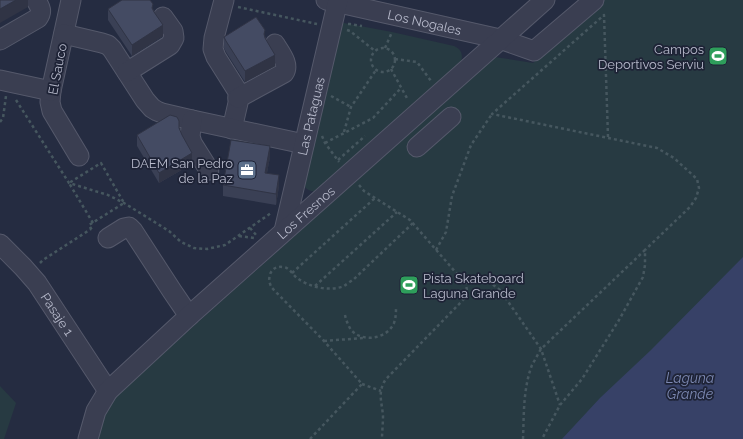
<svg xmlns="http://www.w3.org/2000/svg" width="743" height="439" viewBox="0 0 743 439" font-family="Raleway,sans-serif">
	<rect width="100%" height="100%" fill="#252c41"/>
	<g fill="#273a42">
		<polygon points="604,0 743,0 743,439 91,439 113,398 495,57 533,63"/>
		<path d="M 344,23 L 392,32 L 454,46 C 462,50 463,54 461,63 L 316,192 C 310,191 307,190 303,185 L 339,24 Z"/>
		<polygon points="0,386 16,403 4,439 0,439"/>
	</g>
	<polygon fill="#374167" points="743,257 743,439 562,439 600,398 651,350"/>
	<g fill="none" stroke-linecap="round" stroke-linejoin="round">
		<defs>
			<g id="minor">
				<polyline points="71,0 51,91 50,102 52,111 79,156"/>
				<polyline points="224,0 214,38 213,49 216,57 238,92 238,103 232,129"/>
				<path id="s1" d="M 326,0 L 500,39 L 534,51 L 594,0"/>
				<polyline points="64,34 102,43 108,45 112,49 145,100 152,108 157,111 162,113 192,120 304,144"/>
				<path d="M 0,40 L 38,18 C 43,11 40,7 36,0"/>
				<polyline points="127,72 170,45 174,38 173,31 163,17"/>
				<polyline points="0,80 51,91"/>
				<path d="M 238,98 L 284,73 C 290,64 280,53 275,44"/>
				<polyline points="192,120 190,136 192,143 209,170"/>
				<polyline points="417,147 451,117"/>
				<path id="s2" d="M 284,231 L 338,0"/>
				<polyline points="108,238 124,228 129,227 133,231 172,291 189,316"/>
				<path id="s3" d="M 0,244 L 23,267 L 37,283 L 108,391"/>
				<path id="s4" d="M 88,439 L 96,411 L 108,391 L 189,316 L 545,0"/>
			</g>
		</defs>
		<use href="#minor" stroke="#55596b" stroke-width="21"/>
		<g stroke="#46575f" stroke-width="2.5" stroke-dasharray="3 3" stroke-linecap="butt">
			<polyline points="238,7 317,24"/>
			<polyline points="348,24 350,24 362,26"/>
			<polyline points="347,30 350,31 375,51"/>
			<polyline points="385,48 392,32"/>
			<circle cx="383" cy="60" r="12"/>
			<polyline points="395,59 417,62 431,81"/>
			<polyline points="391,69 408,100"/>
			<polyline points="331,96 351,107"/>
			<polyline points="16,100 69,183 108,195 124,203 169,231 181,242 194,248 207,249 225,245 271,213"/>
			<polyline points="0,122 3,118 6,96"/>
			<polyline points="344,132 351,107 376,70"/>
			<polyline points="322,136 325,143 339,162"/>
			<polyline points="608,137 604,15 492,114 657,148 674,158 697,179 699,188 696,198 690,207 645,250"/>
			<polyline points="325,143 373,118 401,88"/>
			<polyline points="338,160 365,136"/>
			<path d="M 359,185 L 364,191 L 410,220 L 465,283 C 468,290 467,293 464,299 L 386,379 C 377,392 382,402 383,416 C 383,424 382,432 382,439"/>
			<polyline points="93,223 69,183 101,163 124,203 89,225 93,232"/>
			<polyline points="250,228 257,236"/>
			<polyline points="239,236 254,238"/>
			<polyline points="436,250 446,232 452,196 471,145 492,114"/>
			<polyline points="40,263 43,260 91,229"/>
			<polyline points="292,273 375,198"/>
			<polyline points="465,283 480,279 488,281 500,290 541,349 560,405"/>
			<polyline points="315,286 397,212"/>
			<path d="M 345,315 C 346,320 348,325 351,330 C 363,343 387,339 394,323 C 396,317 396,312 396,307"/>
			<polyline points="324,341 363,338"/>
			<polyline points="362,384 381,391"/>
			<path d="M 310,439 L 362,384 L 324,341 L 272,288 C 266,279 270,265 283,267 C 289,267 292,274 297,278 C 309,287 329,292 344,286 C 347,284 351,281 354,279 L 413,223"/>
			<path d="M 523,439 C 524,414 523,389 532,365 C 535,360 538,354 541,349 L 645,250 L 645,265 L 643,277 L 619,320 L 582,379 L 560,405 L 542,439"/>
		</g>
		<use href="#minor" stroke="#3a3e51" stroke-width="19"/>
	</g>
	<g fill="#3a4055">
		<polygon points="108,9 153,9 163,36 132,56 108,20"/>
		<polygon points="265,36 275,66 245,82 226,52 224,48 224,37"/>
		<polygon points="179,128 192,164 159,183 137,146 137,135"/>
		<polygon points="270,157 267,173 279,186 276,205 223,196 223,185"/>
	</g>
	<g fill="#303445">
		<polygon points="16,0 28,0 28,7 0,23 0,9"/>
		<polygon points="163,25 163,36 132,56 132,45"/>
		<polygon points="275,55 275,66 245,82 245,71"/>
		<polygon points="270,146 270,157 265,183 265,173"/>
		<polygon points="192,153 192,164 159,183 159,173"/>
		<polygon points="279,175 279,186 276,205 276,194"/>
	</g>
	<g fill="#444b63" stroke="#303445">
		<polygon points="0,0 16,0 0,9"/>
		<polygon points="122,0 150,0 153,4 152,8 154,12 163,25 132,45 108,9"/>
		<polygon points="256,17 265,30 264,34 265,38 275,55 245,71 226,41 224,37"/>
		<polygon points="170,115 177,117 179,121 179,128 182,135 192,153 159,173 137,135"/>
		<polygon points="231,140 270,146 265,173 279,175 276,194 223,185"/>
	</g>
	<defs>
		<symbol id="stadium-square" viewBox="-11 -11 22 22"><rect x="-9" y="-9" width="18" height="18" rx="4" fill="#2e9e5b" stroke="#1e2336"/><path d="M0-5a6.5 5 0 1 0 0 10a6.5 5 0 1 0 0-10ZM-3.5-1.8h7v3.6h-7Z" fill="#fff"/></symbol>
		<symbol id="office-square" viewBox="-11 -11 22 22"><rect x="-9" y="-9" width="18" height="18" rx="4" fill="#5c6f8a" stroke="#1e2336"/><path d="M-6-3h4V-5.5h4V-3h4V5H-6ZM-1-4.5V-3h2v-1.5ZM-6 0V1H6V0Z" fill="#fff"/></symbol>
	</defs>
	<g fill-rule="evenodd">
		<use href="#stadium-square" x="707" y="45" width="22" height="22"/>
		<use href="#office-square" x="236" y="159" width="22" height="22"/>
		<use href="#stadium-square" x="398" y="274" width="22" height="22"/>
	</g>
	<g text-anchor="middle" stroke-width="3.5" stroke-linejoin="round" paint-order="stroke">
		<g font-size="13" fill="#b7bacb" stroke="#1e2336">
			<text dy="5" stroke="none"><textPath href="#s1" startOffset="101">Los Nogales</textPath></text>
			<text transform="translate(57 69) rotate(-79)" y="5">El Sauco</text>
			<text dy="5" stroke="none"><textPath href="#s2" startOffset="118">Las Pataguas</textPath></text>
			<text dy="5" stroke="none"><textPath href="#s4" startOffset="319">Los Fresnos</textPath></text>
			<text dy="5" stroke="none"><textPath href="#s3" startOffset="91">Pasaje 1</textPath></text>
		</g>
		<g font-size="13" fill="#b7bacb" stroke="#1e2336" text-anchor="end">
			<text x="704" y="54">Campos<tspan x="704" dy="15">Deportivos Serviu</tspan></text>
			<text x="233" y="168">DAEM San Pedro<tspan x="233" dy="15">de la Paz</tspan></text>
			<text x="423" y="283" text-anchor="start">Pista Skateboard<tspan x="423" dy="15">Laguna Grande</tspan></text>
		</g>
		<g font-size="14" font-style="italic" fill="#7d89b3" stroke="#1e2336">
			<text x="690" y="383">Laguna<tspan x="690" dy="16">Grande</tspan></text>
		</g>
	</g>
</svg>
